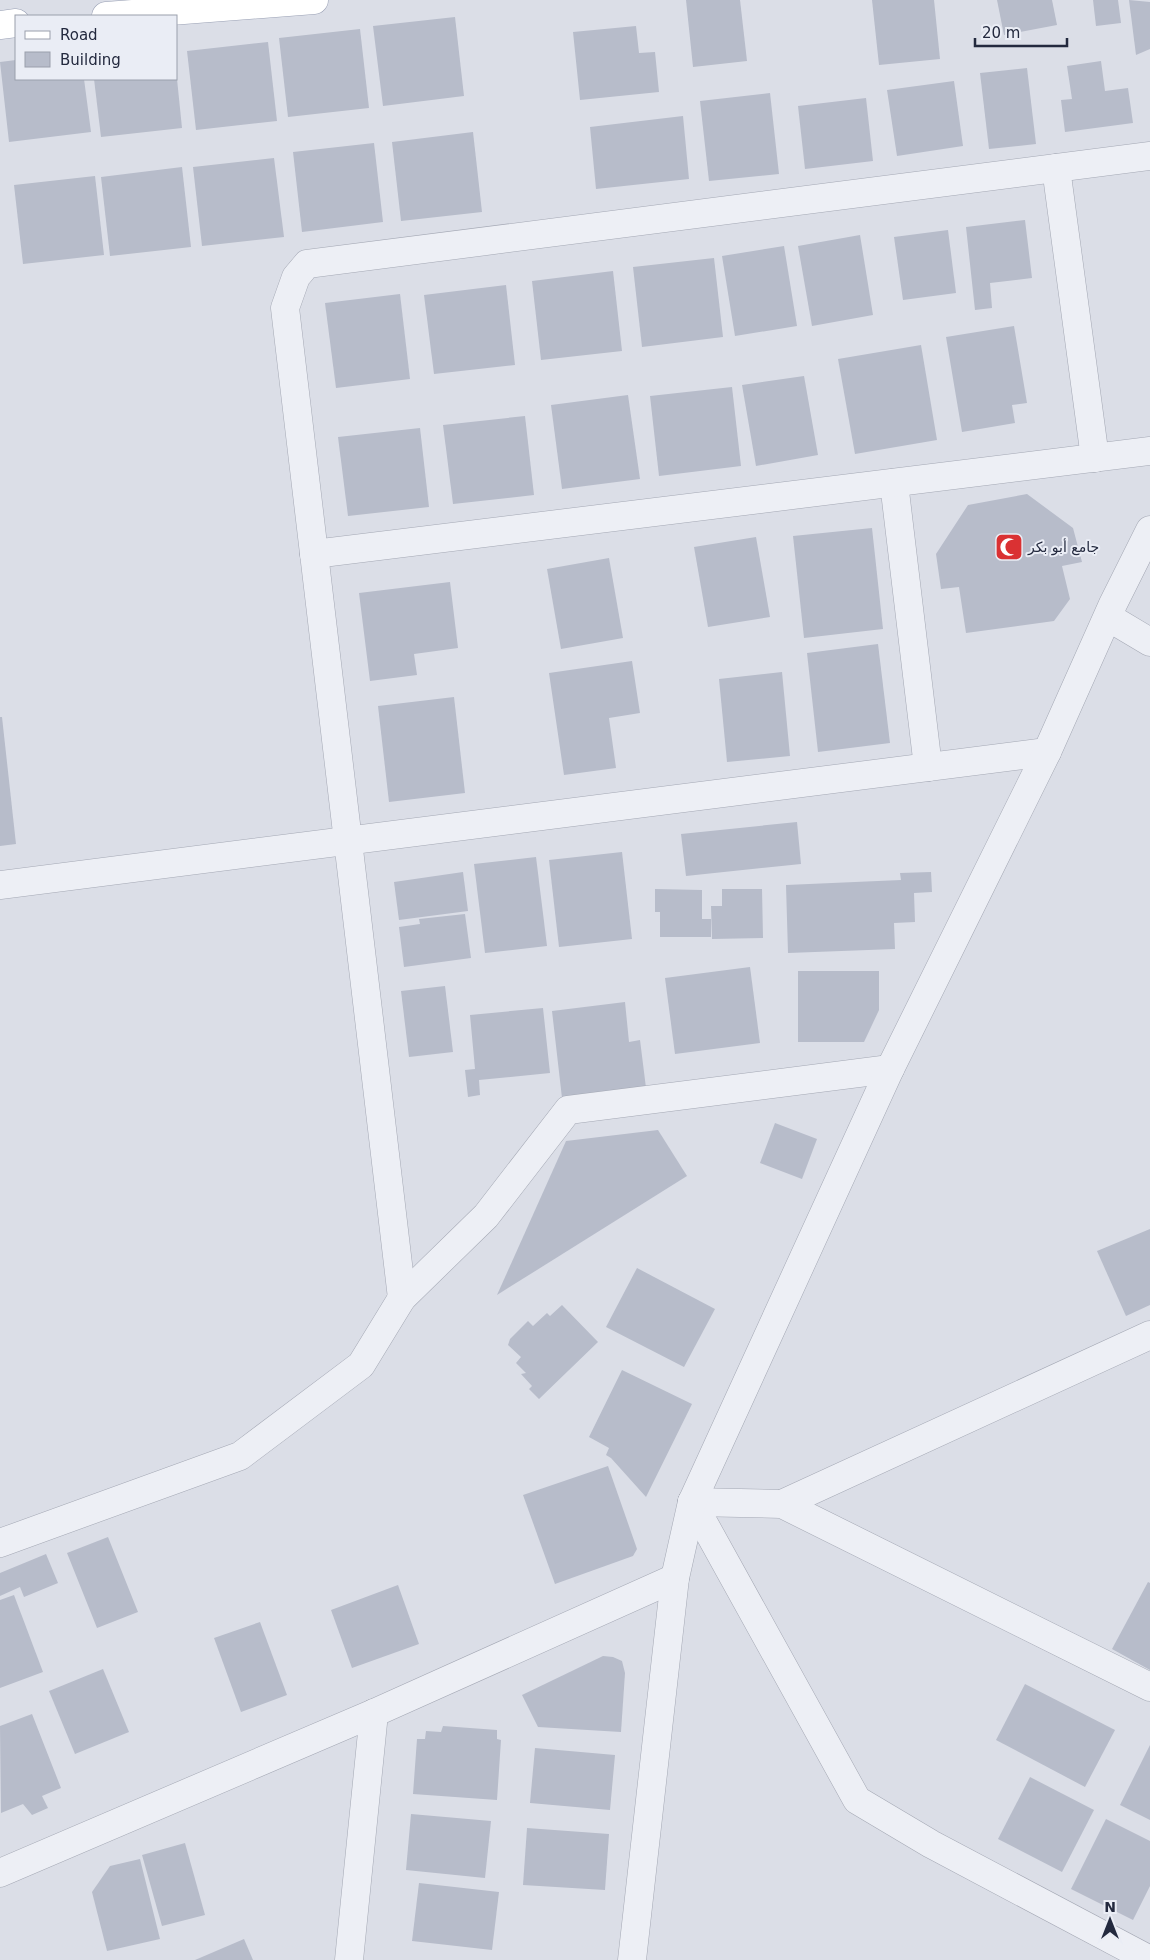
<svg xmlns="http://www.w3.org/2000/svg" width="1150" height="1960" viewBox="0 0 1150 1960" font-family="'DejaVu Sans','Noto Naskh Arabic',sans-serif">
	<rect width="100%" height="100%" fill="#dbdee7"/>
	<g fill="#b7bcca">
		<polygon points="686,0 740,0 747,61 693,67"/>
		<polygon points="872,0 934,0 940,59 879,65"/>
		<polygon points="997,0 1052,0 1057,25 1004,35"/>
		<polygon points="1093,0 1118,0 1121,23 1096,26"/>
		<polygon points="1129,0 1150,2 1150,49 1136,55"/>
		<polygon points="455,17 464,96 383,106 373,26"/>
		<polygon points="636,26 639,53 655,52 659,92 580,100 573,32"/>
		<polygon points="360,29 369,108 288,117 279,38"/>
		<polygon points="268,42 277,121 196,130 187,51"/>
		<polygon points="16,60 16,79 84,79 91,132 9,142 0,62"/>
		<polygon points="1101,61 1105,91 1128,88 1133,123 1065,132 1061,100 1072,99 1067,66"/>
		<polygon points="1027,68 1036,144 989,149 980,73"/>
		<polygon points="94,79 177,79 182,128 101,137"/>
		<polygon points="954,81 963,146 897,156 887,90"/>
		<polygon points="770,93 779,174 709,181 700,101"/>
		<polygon points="866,98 873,161 805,169 798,106"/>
		<polygon points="683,116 689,179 596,189 590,127"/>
		<polygon points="473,132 482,212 401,221 392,142"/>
		<polygon points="374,143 383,222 302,232 293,152"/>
		<polygon points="274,158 284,237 202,246 193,167"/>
		<polygon points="182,167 191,247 110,256 101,177"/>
		<polygon points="95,176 104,255 23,264 14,185"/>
		<polygon points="1025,220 1032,278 990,283 992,308 975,310 966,227"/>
		<polygon points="948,230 956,293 903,300 894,237"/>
		<polygon points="860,235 873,315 812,326 798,246"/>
		<polygon points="784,246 797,326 735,336 722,256"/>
		<polygon points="714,258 723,337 642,347 633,267"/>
		<polygon points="613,271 622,351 541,360 532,281"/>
		<polygon points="506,285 515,365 434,374 424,295"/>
		<polygon points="400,294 410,379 336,388 325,303"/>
		<polygon points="1014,326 1027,403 1012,405 1015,423 962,432 946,337"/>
		<polygon points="921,345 937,440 855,454 838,359"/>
		<polygon points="804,376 818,455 756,466 742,385"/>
		<polygon points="732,387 741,466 659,476 650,396"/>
		<polygon points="628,395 640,479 562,489 551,405"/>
		<polygon points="525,416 534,495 453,504 443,425"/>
		<polygon points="420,428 429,507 348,516 338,437"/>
		<polygon points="1027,494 1073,528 1082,562 1062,566 1070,599 1054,621 966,633 959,587 941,589 936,554 968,505"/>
		<polygon points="872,528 883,629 804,638 793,536"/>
		<polygon points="756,537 770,617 708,627 694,547"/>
		<polygon points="609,558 623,638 561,649 547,569"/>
		<polygon points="450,582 458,648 414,654 417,675 370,681 359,593"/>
		<polygon points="878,644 890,743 818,752 807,653"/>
		<polygon points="632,661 640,713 609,718 616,768 564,775 549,673"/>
		<polygon points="782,672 790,756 727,762 719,679"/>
		<polygon points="454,697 465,793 389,802 378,706"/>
		<polygon points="0,717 2,717 16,844 0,846"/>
		<polygon points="797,822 801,864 686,876 681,834"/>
		<polygon points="622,852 632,939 559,947 549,860"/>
		<polygon points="536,857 547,946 485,953 474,864"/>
		<polygon points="463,872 468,911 399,920 394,882"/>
		<polygon points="931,872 932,892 914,893 915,922 894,923 895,949 788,953 786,885 901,880 900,873"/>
		<polygon points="655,889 702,890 702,919 711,919 711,937 660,937 660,912 655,912"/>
		<polygon points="722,889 762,889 763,938 712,939 711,906 722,906"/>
		<polygon points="465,914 471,958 404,967 399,927 420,924 419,919"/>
		<polygon points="750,967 760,1043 675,1054 665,978"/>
		<polygon points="798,971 879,971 879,1010 864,1042 798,1042"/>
		<polygon points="445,986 453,1052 409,1057 401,991"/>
		<polygon points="625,1002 629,1042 640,1040 646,1088 562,1098 552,1011"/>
		<polygon points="543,1008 550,1073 479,1080 480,1095 468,1097 465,1070 475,1069 470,1015"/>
		<polygon points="775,1123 817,1139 802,1179 760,1163"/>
		<polygon points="658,1130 687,1176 497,1295 566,1141"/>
		<polygon points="1150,1229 1150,1305 1126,1316 1097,1251"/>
		<polygon points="637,1268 715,1309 684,1367 606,1327"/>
		<polygon points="562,1305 598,1342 539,1399 529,1389 532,1386 521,1374 526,1373 516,1363 521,1357 508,1345 510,1339 528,1321 533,1326 547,1313 550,1316"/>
		<polygon points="622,1370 692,1404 646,1497 611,1458 606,1455 609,1448 589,1437"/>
		<polygon points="608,1466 637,1549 633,1556 555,1584 523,1495"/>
		<polygon points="108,1537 138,1612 97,1628 67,1553"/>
		<polygon points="46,1554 58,1583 24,1597 20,1587 0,1596 0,1573"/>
		<polygon points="1148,1582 1150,1583 1150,1670 1112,1649"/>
		<polygon points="398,1585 419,1644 352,1668 331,1610"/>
		<polygon points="14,1595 43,1672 0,1688 0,1600"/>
		<polygon points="260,1622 287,1695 241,1712 214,1638"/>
		<polygon points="603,1656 613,1657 622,1661 625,1673 621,1732 538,1727 522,1695"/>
		<polygon points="103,1669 129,1732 75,1754 49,1691"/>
		<polygon points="1025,1684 1115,1730 1085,1787 996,1740"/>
		<polygon points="32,1714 61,1788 42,1796 48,1808 32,1815 23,1804 1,1813 0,1726"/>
		<polygon points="443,1726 497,1730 497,1739 501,1740 497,1800 413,1794 417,1739 425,1739 426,1731 441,1732"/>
		<polygon points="1150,1745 1150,1820 1120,1805"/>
		<polygon points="535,1748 615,1755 610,1810 530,1803"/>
		<polygon points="1030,1777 1094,1810 1062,1872 998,1839"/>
		<polygon points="411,1814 491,1821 485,1878 406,1870"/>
		<polygon points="1106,1819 1150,1841 1150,1886 1133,1920 1071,1889"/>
		<polygon points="527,1828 609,1834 605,1890 523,1885"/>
		<polygon points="185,1843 205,1915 162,1926 142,1855"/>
		<polygon points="140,1859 160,1939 107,1951 92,1892 110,1866"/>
		<polygon points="419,1883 499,1892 492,1950 412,1941"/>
		<polygon points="244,1939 253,1960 195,1960"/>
	</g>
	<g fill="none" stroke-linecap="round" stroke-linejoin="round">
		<defs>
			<g id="street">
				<polyline points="1056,168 1095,458"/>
				<polyline points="894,483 928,767"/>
				<polyline points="314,554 1150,451"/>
				<polyline points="1108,617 1150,642"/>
				<polyline points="0,885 1047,752"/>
				<polyline points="402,1298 285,308 296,277 307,264 1150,156"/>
				<polyline points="692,1502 857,1800 931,1844 1150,1960"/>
				<polyline points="692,1502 782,1504 1150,1687"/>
				<polyline points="782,1504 1150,1335"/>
				<polyline points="0,1543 240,1456 361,1365 402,1298 486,1216 568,1110 890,1069"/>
				<polyline points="0,1873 374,1713 675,1578"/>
				<polyline points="349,1960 374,1713"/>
				<polyline points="632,1960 675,1578 692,1502 890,1069 1047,752 1113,604 1150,530"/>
			</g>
			<g id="primary">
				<polyline points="106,16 314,0"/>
				<polyline points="0,25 16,23"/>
			</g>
		</defs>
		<use href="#street" stroke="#a4a8b4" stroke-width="29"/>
		<use href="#primary" stroke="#99a0b4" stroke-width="29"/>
		<use href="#street" stroke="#edeff5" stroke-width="28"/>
		<use href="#primary" stroke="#fff" stroke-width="28"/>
	</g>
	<defs>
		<symbol id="mosque-square" viewBox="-11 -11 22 22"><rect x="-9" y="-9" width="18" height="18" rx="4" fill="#da3133" stroke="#eaedf5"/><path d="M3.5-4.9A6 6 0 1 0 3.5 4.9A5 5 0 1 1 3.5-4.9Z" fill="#fff"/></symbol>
	</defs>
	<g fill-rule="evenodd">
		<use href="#mosque-square" x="993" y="531" width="32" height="32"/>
	</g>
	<g text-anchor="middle" stroke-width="4" stroke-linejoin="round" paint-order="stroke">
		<g font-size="14" fill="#23293e" stroke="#eaedf5" text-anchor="start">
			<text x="1028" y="552">جامع أبو بكر</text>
		</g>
	</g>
	<rect x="15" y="15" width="162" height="65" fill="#eaedf5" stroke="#9a9fac"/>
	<rect x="25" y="31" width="25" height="8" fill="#ffffff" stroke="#9a9fac"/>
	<text x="60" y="40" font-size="15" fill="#23293e">Road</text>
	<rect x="25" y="52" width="25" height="15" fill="#b7bcca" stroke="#9a9fac"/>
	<text x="60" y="65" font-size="15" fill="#23293e">Building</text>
	<g transform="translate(1110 1920)" stroke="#eaedf5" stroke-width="4" paint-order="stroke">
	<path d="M0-4L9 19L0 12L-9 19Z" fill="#23293e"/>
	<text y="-8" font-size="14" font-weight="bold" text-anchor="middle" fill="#23293e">N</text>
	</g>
	<path d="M975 38v8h92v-8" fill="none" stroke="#23293e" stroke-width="2.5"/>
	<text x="982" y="38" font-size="15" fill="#23293e" stroke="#eaedf5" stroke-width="4" paint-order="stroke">20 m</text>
</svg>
